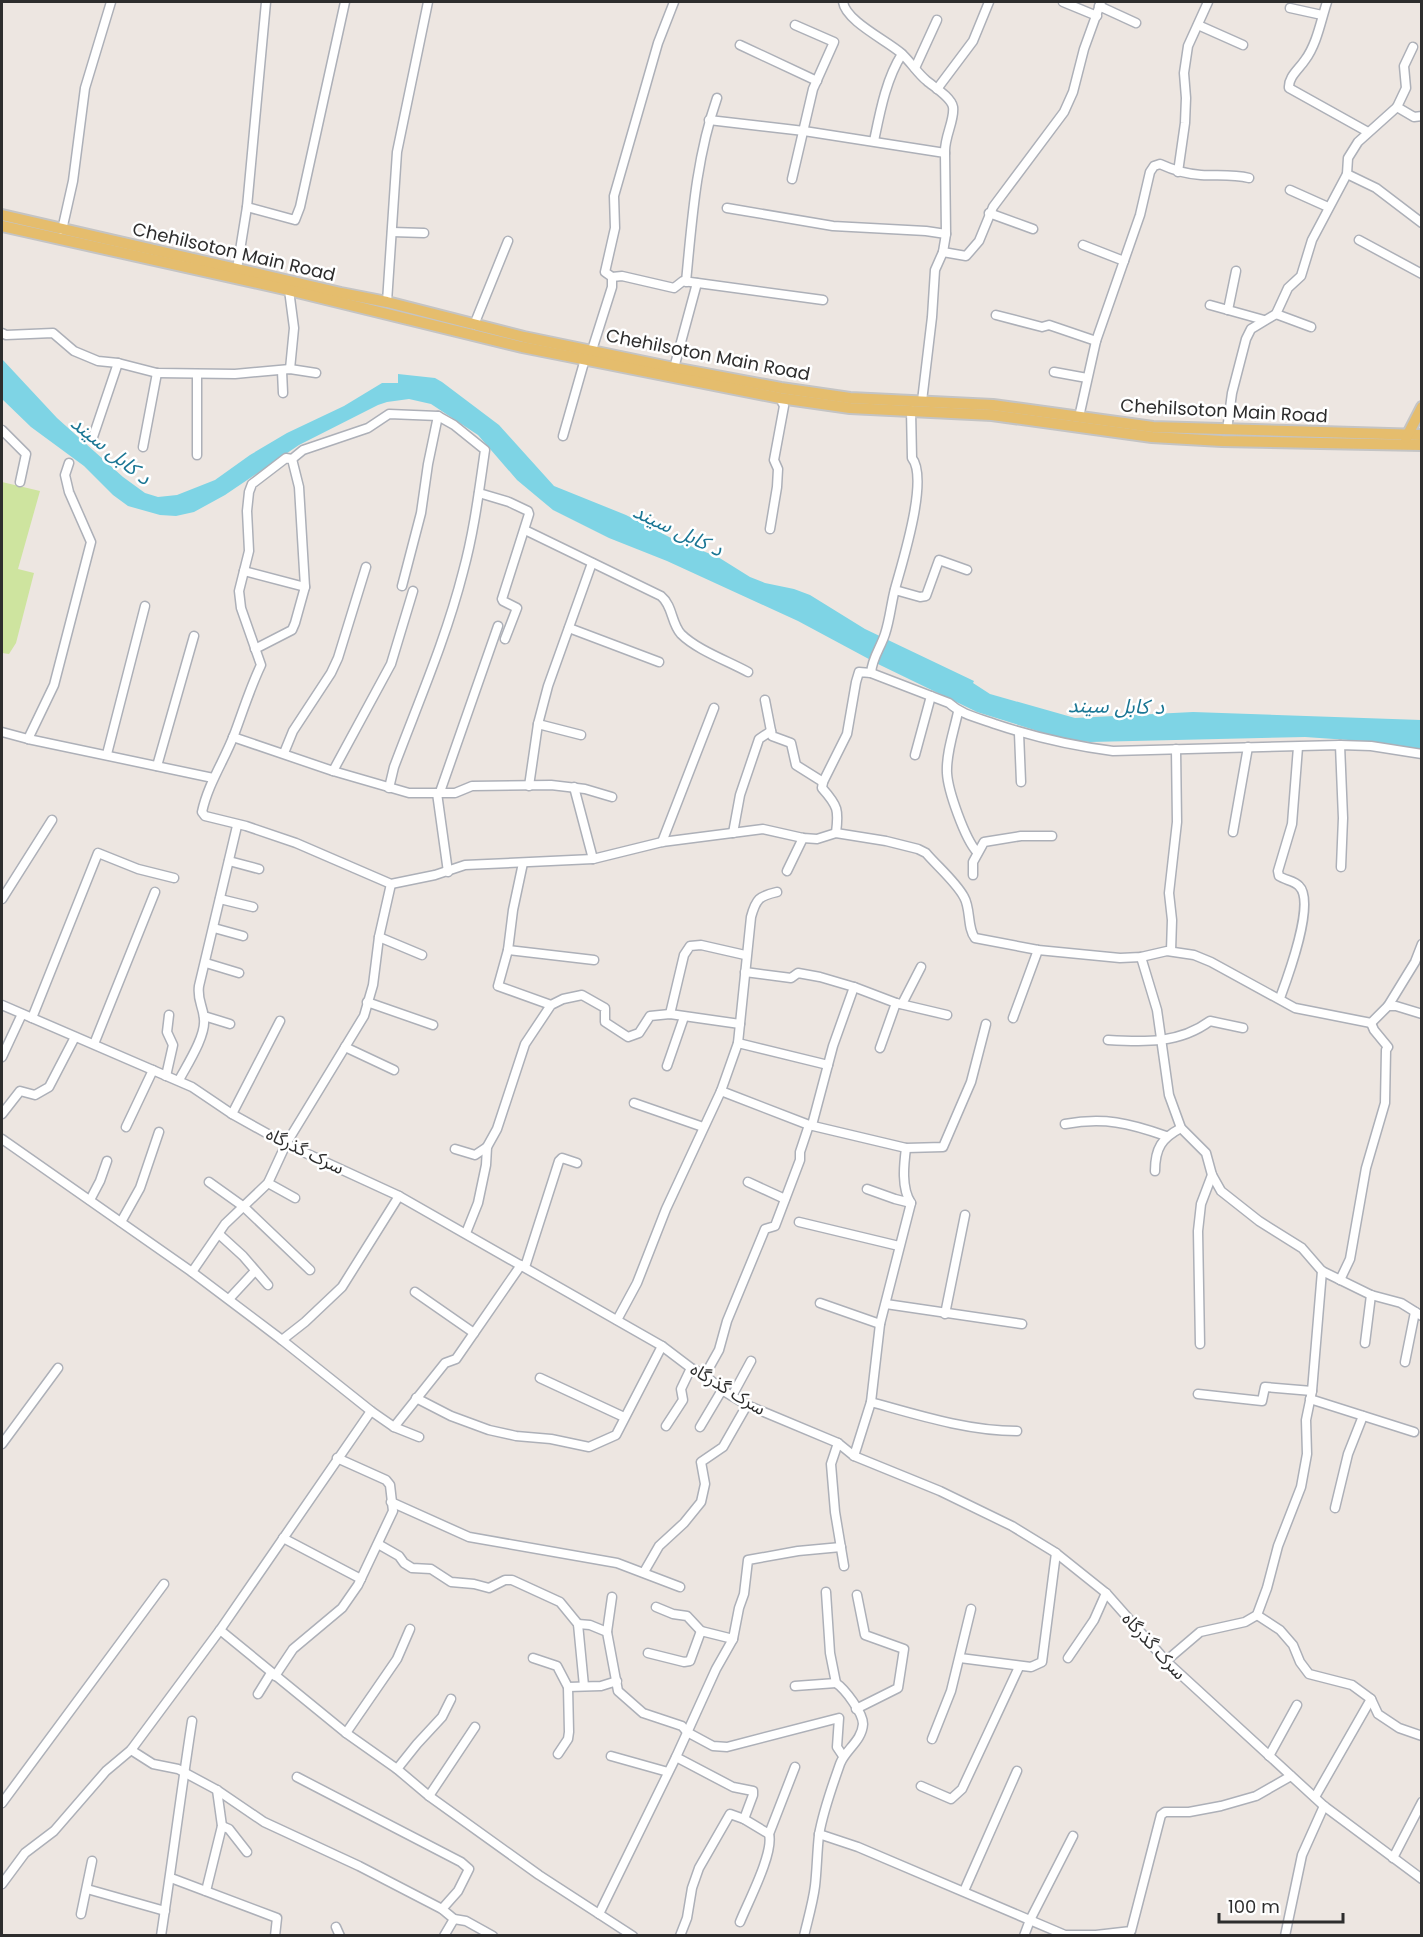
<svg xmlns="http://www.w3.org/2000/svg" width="1423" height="1937" viewBox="0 0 1423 1937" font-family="Poppins,'Noto Sans Arabic',sans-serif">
	<rect width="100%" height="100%" fill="#ede6e1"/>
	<polygon fill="#cee49f" points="2,482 40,491 18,569 34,573 16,643 9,654 2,653"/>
	<polygon fill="#7ed4e5" points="2,359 57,418 123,477 145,493 158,497 177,495 215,480 250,455 287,433 344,406 382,383 398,383 398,374 435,378 442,382 499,425 554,486 626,515 675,540 718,557 750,577 765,583 794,589 810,595 865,629 974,681 973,683 990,694 1075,718 1193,712 1421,720 1421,749 1363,741 1305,737 1090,742 1063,739 977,712 880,665 798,621 667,561 609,538 553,510 517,480 478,435 431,404 409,399 387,402 378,405 299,445 225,495 194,512 176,516 160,515 128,506 113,495 84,466 31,427 2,399"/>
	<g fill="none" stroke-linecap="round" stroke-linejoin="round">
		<defs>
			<g id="minor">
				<path d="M 843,2 C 846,21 886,40 901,53 C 911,62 917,73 927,81 C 934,87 951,97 953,107 C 955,120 944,137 945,153"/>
				<polyline points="1063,2 1097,16"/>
				<path d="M 1327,2 C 1321,20 1317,44 1305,60 C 1299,69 1288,77 1289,88 L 1368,132"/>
				<polyline points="1099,6 1136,23"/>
				<polyline points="1290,8 1322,15"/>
				<polyline points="1198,25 1243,45"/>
				<polyline points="740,45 817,81"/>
				<polyline points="915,68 937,20"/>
				<polyline points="937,89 973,41 989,2"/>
				<polyline points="1397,107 1406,88 1404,66 1413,47"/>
				<polyline points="709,120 804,131 945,153 946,234 943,252 935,270 932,317 922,401"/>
				<path d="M 874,141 C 880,112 886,79 902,54"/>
				<polyline points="1178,172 1185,123 1186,98 1184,73 1188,46 1208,2"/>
				<polyline points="1347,174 1376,188 1422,223"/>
				<polyline points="792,179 813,89 834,42 795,25"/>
				<polyline points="1290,190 1328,207"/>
				<polyline points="247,207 295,220 300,207 345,2"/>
				<polyline points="727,208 833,226 926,231 946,234"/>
				<polyline points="989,213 1033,229"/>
				<polyline points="62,230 73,181 85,88 111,2"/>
				<polyline points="392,232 424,233"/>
				<polyline points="1359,240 1422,274"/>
				<polyline points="1083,245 1124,261"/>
				<polyline points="943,252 966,256 979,241 993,207 1064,112 1073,92 1084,49 1101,2"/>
				<polyline points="237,269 247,207 266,2"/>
				<polyline points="612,277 622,276 674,288 683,281 823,300"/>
				<path d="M 686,282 C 692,220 696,158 717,98"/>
				<polyline points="289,290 294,328 290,369"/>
				<polyline points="387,302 397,152 428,2"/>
				<polyline points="1210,305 1264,320"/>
				<polyline points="1228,310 1236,271"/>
				<polyline points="1276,314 1311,327"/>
				<polyline points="996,315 1042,327 1049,325 1096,341"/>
				<polyline points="474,325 508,241"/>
				<polyline points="2,333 6,335 53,333 74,351 98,361 118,363 157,373 235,374 290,369 316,373"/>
				<polyline points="592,350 612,287 612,277 605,272 615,228 614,196 658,43 674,2"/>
				<polyline points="674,368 697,283"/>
				<polyline points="282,371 283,393"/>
				<polyline points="1054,372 1087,378"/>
				<polyline points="197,374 197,455"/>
				<path d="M 1079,417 L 1096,341 L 1140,215 L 1150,172 L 1154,166 L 1160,164 C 1173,170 1186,174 1201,175 C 1218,176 1233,174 1249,178"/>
				<polyline points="2,430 26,454 20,482"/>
				<polyline points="1227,430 1232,393 1246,339 1251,329 1276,314 1288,288 1301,276 1312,240 1347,174 1348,158 1358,142 1397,107 1414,117 1422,116"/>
				<polyline points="563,436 585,359"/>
				<polyline points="93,437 118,363"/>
				<polyline points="143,447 157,373"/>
				<polyline points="479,493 509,502 528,511 529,514 502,599 503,601 517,608 505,639"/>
				<polyline points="770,529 777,487 778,469 774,460 784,406 780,398"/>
				<path d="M 527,531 L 661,596 C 673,606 671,623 681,634 C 697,650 728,661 748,672"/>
				<polyline points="244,571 305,587"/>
				<polyline points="402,586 421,513 428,464 438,416"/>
				<polyline points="895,590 920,597 926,596 939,560 967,570"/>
				<polyline points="569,628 659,662"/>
				<polyline points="255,649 292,630 295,623 305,587 299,487 292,459"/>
				<path d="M 871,673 C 872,658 881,647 885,634 C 890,619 891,604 895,589 C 902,563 929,479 912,458 L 911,410"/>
				<polyline points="765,700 772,736 791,743 796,765 823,782"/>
				<path d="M 958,712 C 954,731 946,753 947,773 C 948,791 965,839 977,852"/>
				<polyline points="538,724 581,735"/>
				<polyline points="2,732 28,739 213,778"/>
				<polyline points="1019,733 1021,782"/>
				<polyline points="233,737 333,771 409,793 455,793 472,786 551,785 585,789 612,797"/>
				<polyline points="28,739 54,685 91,542 69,492 65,475 69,463"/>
				<polyline points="1340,745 1343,818 1341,867"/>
				<polyline points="284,753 293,731 331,673 338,658 366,567"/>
				<polyline points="107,754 145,606"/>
				<polyline points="915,755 931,696"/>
				<polyline points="157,766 194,636"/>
				<polyline points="333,771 391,664 413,591"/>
				<polyline points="529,786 538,724 548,686 592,563"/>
				<polyline points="574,787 593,859"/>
				<path d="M 389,788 L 394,767 C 418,703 446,639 463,572 C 474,532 479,491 485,450 L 454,425 L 438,416 L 389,414 L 368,428 L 303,450 L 292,459 L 286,458 L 252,484 L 249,492 L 247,511 L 249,551 L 239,591 L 241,608 L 261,665 C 250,688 243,711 234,735 C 224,761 208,784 202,812 L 205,816 L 246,826 L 296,843 L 391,884 L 435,875 L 465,865 L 593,859 L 662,842 L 763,829 L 803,838 L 817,839 L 836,833 L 886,841 L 918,849 L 926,853 C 937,866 956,882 964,897 C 971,909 967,928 975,938 L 1038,950 L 1120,958 L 1141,957 L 1167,951 L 1194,955 L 1211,962 L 1295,1008 L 1371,1023"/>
				<polyline points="440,792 498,626"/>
				<polyline points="437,793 448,872"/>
				<polyline points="1233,832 1248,747"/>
				<polyline points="733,833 740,795 759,739 771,731"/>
				<path d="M 836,833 C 839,810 838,806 822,788 L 823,782 L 847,734 L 856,682 L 859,672 L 871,673 L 949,703 C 962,715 979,718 995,724 C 1034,737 1073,746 1113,751 L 1340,745 L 1371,746 L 1422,754"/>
				<polyline points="662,842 714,708"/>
				<polyline points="229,861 259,869"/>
				<polyline points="523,863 513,910 508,950 498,986 551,1005"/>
				<polyline points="787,871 803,838"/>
				<polyline points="973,875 973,862 984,842 1021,836 1052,836"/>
				<polyline points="2,899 52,820"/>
				<polyline points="220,899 253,907"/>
				<polyline points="214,928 243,936"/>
				<polyline points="379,937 422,955"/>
				<polyline points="508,950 594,960"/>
				<polyline points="1171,951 1172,920 1169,893 1177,822 1176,749"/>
				<polyline points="1141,957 1157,1010 1169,1095 1181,1128 1206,1153 1212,1175 1221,1191 1259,1221 1302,1248 1322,1271 1371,1295 1401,1303 1422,1316"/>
				<polyline points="206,963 239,973"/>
				<polyline points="745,972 791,978 798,973 820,977 854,987 896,1003 947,1015"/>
				<path d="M 1280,998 C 1287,979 1316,902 1299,886 C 1295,881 1285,880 1279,876 L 1278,871 L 1292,824 L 1298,747"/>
				<polyline points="367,1002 433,1025"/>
				<polyline points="902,1004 921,967"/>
				<polyline points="2,1005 192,1087 232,1114 286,1144 399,1196 662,1346 691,1368 705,1375 722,1390 747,1405 838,1443 854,1456 940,1491 1012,1526 1056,1553 1106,1593 1166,1661 1324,1806 1422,1879"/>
				<polyline points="1388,1006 1415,962 1422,944"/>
				<polyline points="670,1014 684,955 690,946 701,945 745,955"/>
				<polyline points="204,1016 230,1024"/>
				<polyline points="32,1018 98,853 138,869 174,878"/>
				<polyline points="1013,1018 1038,950"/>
				<polyline points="1371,1023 1388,1006 1396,1006 1422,1014"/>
				<path d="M 1108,1040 C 1144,1042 1179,1044 1210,1021 L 1243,1028"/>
				<polyline points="738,1043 828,1065"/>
				<polyline points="94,1044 155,892"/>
				<polyline points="345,1047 394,1070"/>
				<polyline points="880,1048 896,1003"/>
				<polyline points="2,1057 22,1014"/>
				<polyline points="667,1066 684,1017"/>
				<polyline points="166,1076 173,1045 167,1032 169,1015"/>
				<path d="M 179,1080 C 187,1065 206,1036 204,1019 C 203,1005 197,1001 199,986 L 237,826"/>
				<path d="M 721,1091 L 809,1125 L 906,1148 C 904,1164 901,1188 911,1203 L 880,1324 L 871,1402 L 854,1456"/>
				<polyline points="634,1103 703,1127"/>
				<polyline points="2,1114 20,1091 35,1095 49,1087 75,1037"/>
				<polyline points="232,1114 280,1021"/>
				<path d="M 1065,1124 C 1104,1117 1129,1123 1166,1136"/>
				<polyline points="812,1125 833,1046 854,987"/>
				<polyline points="126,1127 153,1070"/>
				<polyline points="2,1139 192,1272 282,1340 371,1411 394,1427 419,1437"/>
				<polyline points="906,1148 943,1147 971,1082 986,1024"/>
				<polyline points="455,1149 475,1155 487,1147"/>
				<path d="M 1155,1171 C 1155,1148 1162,1138 1181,1128"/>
				<polyline points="209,1182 244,1207 310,1270"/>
				<polyline points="748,1182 785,1199"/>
				<polyline points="268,1183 295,1198"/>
				<polyline points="867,1189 895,1199 911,1203"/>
				<polyline points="90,1200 100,1181 107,1161"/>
				<polyline points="121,1222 140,1188 159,1132"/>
				<polyline points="799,1222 899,1246"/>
				<polyline points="466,1233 478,1203 486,1165 487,1147 497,1129 525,1044 551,1005 563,999 582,995 605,1008 605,1022 628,1037 639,1033 650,1016 670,1014 740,1024"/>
				<polyline points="220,1235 243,1256 268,1285"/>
				<polyline points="525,1267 559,1161 562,1158 577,1163"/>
				<polyline points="192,1272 225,1224 268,1183 286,1144 364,1016 373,985 379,937 391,884"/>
				<polyline points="1340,1280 1350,1259 1366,1168 1385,1103 1386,1050 1388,1047 1374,1030 1371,1023"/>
				<polyline points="415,1292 474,1333"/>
				<polyline points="229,1299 255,1271"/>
				<polyline points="820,1303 880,1324"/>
				<polyline points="886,1304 1022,1324"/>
				<polyline points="945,1314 965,1215"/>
				<path d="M 617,1320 L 637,1283 L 666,1209 L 721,1091 L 738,1043 L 751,917 C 756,899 759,896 777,892"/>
				<polyline points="282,1340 305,1322 342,1287 399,1196"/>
				<polyline points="1365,1343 1371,1295"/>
				<polyline points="1200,1344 1198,1231 1201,1204 1212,1175"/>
				<polyline points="1405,1362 1415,1312"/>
				<polyline points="705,1375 719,1350 727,1321 765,1229 775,1226 800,1160 800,1152 809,1125"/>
				<polyline points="540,1378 624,1417"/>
				<polyline points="1198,1394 1262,1401 1265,1387 1312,1391"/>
				<polyline points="732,1396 751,1361"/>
				<polyline points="416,1398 451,1416 489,1430 516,1436 551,1439 589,1447 616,1435 662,1346"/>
				<polyline points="1310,1399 1414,1432"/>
				<path d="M 871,1402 C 918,1415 968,1431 1017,1431"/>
				<polyline points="666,1426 683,1400 681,1389 691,1368"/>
				<polyline points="394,1427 445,1363 456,1359 521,1265"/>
				<polyline points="700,1427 722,1390"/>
				<polyline points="838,1443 831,1464 835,1512 844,1566"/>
				<polyline points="2,1444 58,1368"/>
				<polyline points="391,1502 469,1537 617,1563 680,1587"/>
				<polyline points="1335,1508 1348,1454 1363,1416"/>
				<polyline points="283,1538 361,1579"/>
				<polyline points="378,1544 399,1556 404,1563 412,1568 431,1569 451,1582 474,1584 489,1588 505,1580 512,1580 560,1602 578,1624 584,1686"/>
				<polyline points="644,1572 659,1546 684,1523 701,1502 705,1484 701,1462 723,1447 747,1405"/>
				<polyline points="656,1607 673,1614 687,1616 701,1631"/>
				<polyline points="1257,1615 1280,1630 1293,1645 1300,1662 1309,1674 1352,1685 1371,1699 1378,1714 1399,1728 1422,1736"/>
				<polyline points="578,1624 590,1625 607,1632 618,1691 643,1713 682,1726 687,1732 713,1746 727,1747 839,1718 837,1747 843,1756"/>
				<polyline points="220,1630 346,1733 397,1769 429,1796 539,1875 633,1936"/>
				<polyline points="607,1632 612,1597"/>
				<polyline points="648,1653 684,1662 690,1661 701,1631 733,1639"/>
				<polyline points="533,1658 557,1666 568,1687 569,1732 568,1739 558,1754"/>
				<polyline points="960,1658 1031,1667 1042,1662 1056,1553"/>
				<polyline points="1068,1658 1094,1620 1106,1593"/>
				<polyline points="1166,1661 1200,1632 1245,1622 1257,1615 1267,1588 1278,1546 1301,1487 1307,1454 1306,1420 1312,1391 1322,1271"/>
				<polyline points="275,1676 293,1649 342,1608 358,1585 393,1511 390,1485 386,1480 337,1458"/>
				<polyline points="795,1686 836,1683"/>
				<polyline points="568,1687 601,1686 617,1681"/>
				<polyline points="258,1694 271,1673"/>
				<polyline points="856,1709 898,1688 904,1649 865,1635 857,1595"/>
				<polyline points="346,1733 397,1659 410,1629"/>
				<polyline points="932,1739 951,1691 971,1609"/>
				<polyline points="131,1750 153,1764 178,1769 217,1790 264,1822 359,1866 442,1909 454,1919 466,1921 493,1936"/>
				<polyline points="611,1756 668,1772"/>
				<polyline points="1269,1756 1297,1705"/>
				<polyline points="676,1757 733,1787 753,1791 753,1795 744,1819"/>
				<polyline points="397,1769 417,1744 442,1717 451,1699"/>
				<polyline points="297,1777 461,1862 469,1869 458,1891 442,1909"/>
				<polyline points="921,1786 951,1799 962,1789 1019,1667"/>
				<polyline points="429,1796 475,1727"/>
				<polyline points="1315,1797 1371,1699"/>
				<polyline points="2,1803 164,1584"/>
				<polyline points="222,1826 229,1829 247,1852"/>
				<polyline points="769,1834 795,1767"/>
				<polyline points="819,1834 858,1847 1065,1935 1096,1935 1131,1931 1161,1815 1165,1812 1189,1812 1221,1806 1256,1796 1291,1776"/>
				<polyline points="1393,1858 1422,1802"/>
				<polyline points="171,1878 277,1918 275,1936"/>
				<polyline points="2,1884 25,1853 54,1831 106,1771 131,1750 220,1630 371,1411"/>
				<polyline points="87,1889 165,1911"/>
				<polyline points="206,1891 222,1826 217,1790"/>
				<polyline points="964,1891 1017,1771"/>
				<polyline points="81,1914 92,1861"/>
				<polyline points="599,1914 676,1757 716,1669 733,1639 739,1608 744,1594 748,1560 798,1551 841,1547"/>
				<polyline points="336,1927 340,1936"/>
				<path d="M 161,1936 C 172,1864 181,1792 192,1721"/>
				<polyline points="444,1936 454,1919"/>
				<path d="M 680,1936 L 687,1918 L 692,1888 L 699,1868 L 730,1814 L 744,1819 L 769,1834 C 774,1853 748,1902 740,1922"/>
				<path d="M 804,1936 C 808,1919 813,1902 815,1886 C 817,1869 817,1852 819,1835 C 823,1811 832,1787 840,1764 C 845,1750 862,1741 863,1724 C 863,1713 845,1689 836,1683 L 830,1653 L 826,1592"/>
				<polyline points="1024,1936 1030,1920 1073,1836"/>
				<polyline points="1285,1936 1302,1855 1324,1806"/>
			</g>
			<g id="major">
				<polyline points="2,215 341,293 387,302 524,337 674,368 781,388 850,398 993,405 1153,427 1422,435"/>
				<polyline points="2,226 289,290 522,347 780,398 850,408 992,415 1152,437 1222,441 1422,445"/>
				<polyline points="1406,438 1422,407"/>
			</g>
		</defs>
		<use href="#minor" stroke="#adb0b8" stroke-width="11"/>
		<use href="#major" stroke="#c4c4c4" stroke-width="14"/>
		<use href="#minor" stroke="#fff" stroke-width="8"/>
		<use href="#major" stroke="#e5bd6d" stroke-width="10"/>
	</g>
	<g text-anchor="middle" stroke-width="5" stroke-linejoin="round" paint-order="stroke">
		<g font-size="18" fill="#2d2d2d" stroke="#fff">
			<text transform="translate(234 252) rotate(13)" y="6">Chehilsoton Main Road</text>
			<text transform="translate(708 355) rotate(11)" y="6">Chehilsoton Main Road</text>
			<text transform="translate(1224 411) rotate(3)" y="6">Chehilsoton Main Road</text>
			<text transform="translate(305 1151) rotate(26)" y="6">سرک گذرگاه</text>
			<text transform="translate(728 1389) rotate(31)" y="6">سرک گذرگاه</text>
			<text transform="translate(1154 1646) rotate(47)" y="6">سرک گذرگاه</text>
		</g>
		<g font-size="20" font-style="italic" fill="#1a7694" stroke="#fff">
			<text transform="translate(111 450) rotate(39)" y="7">د کابل سيند</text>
			<text transform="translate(678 530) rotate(25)" y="7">د کابل سيند</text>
			<text transform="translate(1116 706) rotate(1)" y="7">د کابل سيند</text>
		</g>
	</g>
	<rect width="1423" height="1937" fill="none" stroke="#2d2d2d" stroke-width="6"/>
	<path d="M1219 1913v9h124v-9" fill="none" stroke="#2d2d2d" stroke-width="3"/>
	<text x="1228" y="1913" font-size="18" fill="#2d2d2d" stroke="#ffffff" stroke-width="4.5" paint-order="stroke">100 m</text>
</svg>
